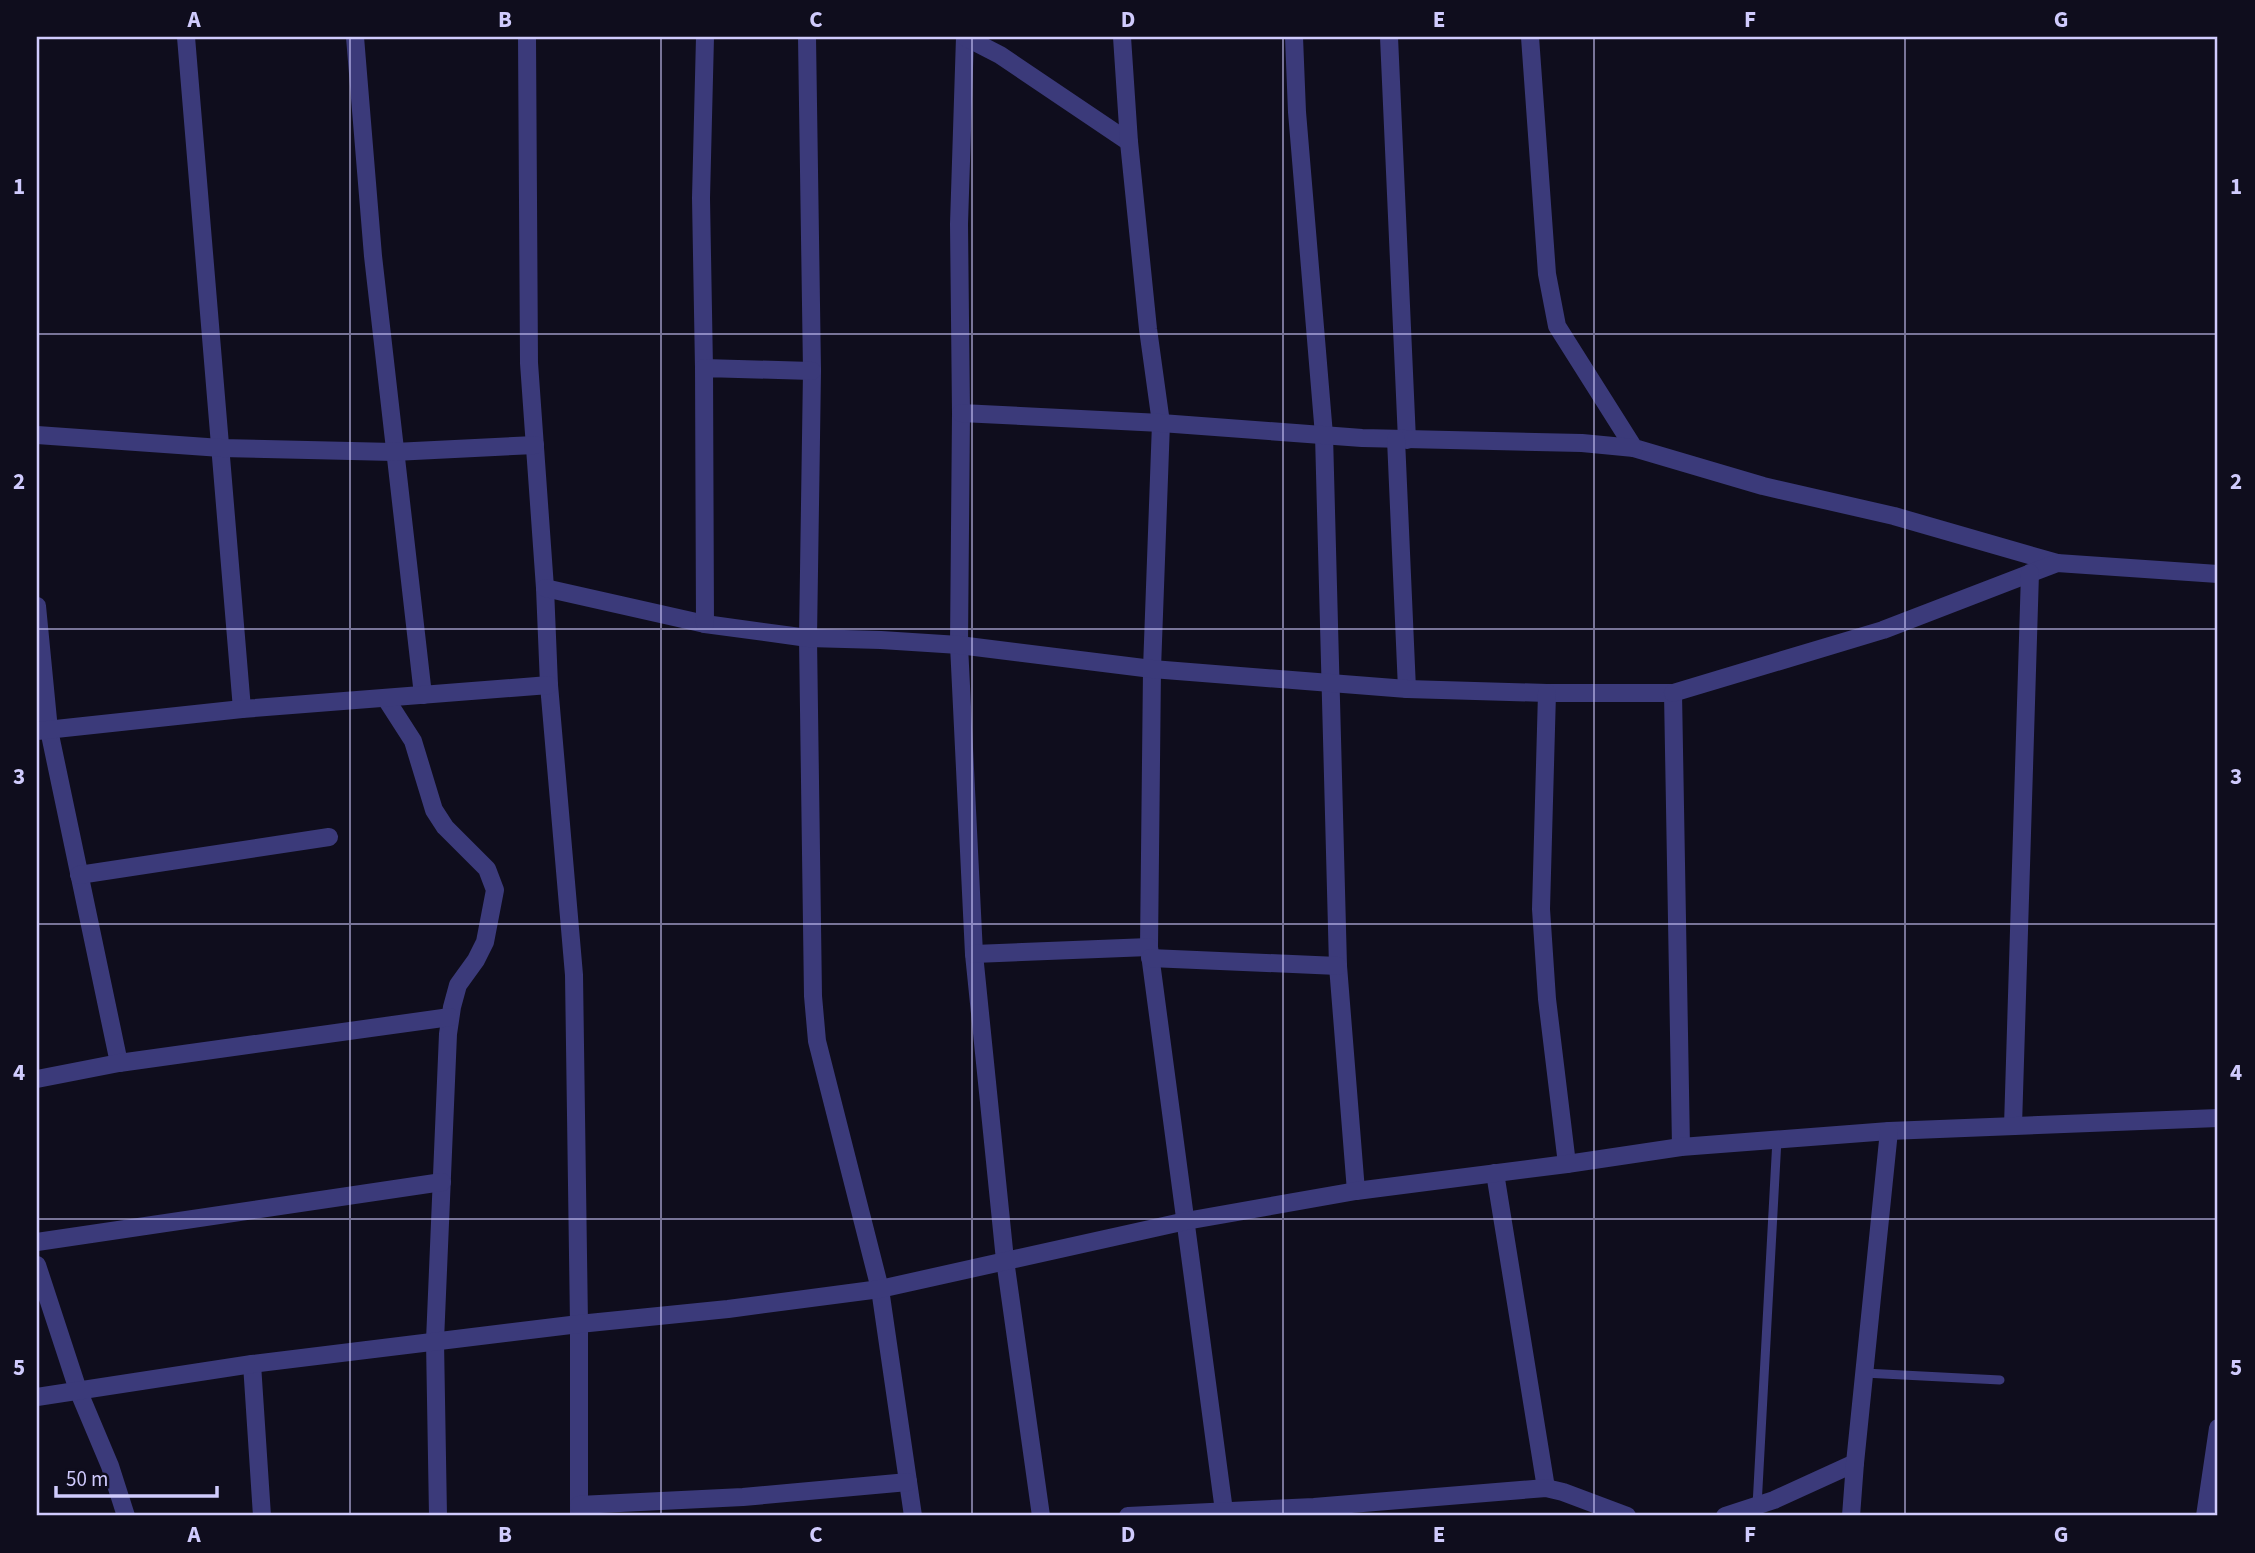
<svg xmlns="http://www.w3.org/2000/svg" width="2255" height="1553" viewBox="0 0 2255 1553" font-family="'Source Sans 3',sans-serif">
	<rect width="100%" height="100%" fill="#0f0d1d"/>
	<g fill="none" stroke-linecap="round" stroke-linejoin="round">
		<g stroke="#3b3a7a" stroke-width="9">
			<polyline points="1864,1373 2000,1380"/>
			<polyline points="1757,1506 1777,1139"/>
		</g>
		<g stroke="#3b3a7a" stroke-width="18">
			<polyline points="186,37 242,709"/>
			<polyline points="355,37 373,256 423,695"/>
			<polyline points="527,37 529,363 545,588 549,685 574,975 579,1324 579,1516"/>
			<polyline points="807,37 812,371 808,638 813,996 817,1041 880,1289 913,1516"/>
			<polyline points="965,37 959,224 961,413 959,645 974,954 1005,1260 1041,1516"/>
			<polyline points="965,37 1000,55 1129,142"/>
			<polyline points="1122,37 1129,142 1148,329 1161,423 1152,669 1149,947 1224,1511"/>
			<polyline points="1294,37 1297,112 1324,435 1338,966 1356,1191"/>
			<polyline points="1389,37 1407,440"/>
			<polyline points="1530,37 1547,274 1557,326 1634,448 1763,486 1894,516 2057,563"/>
			<polyline points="704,368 701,198 705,37"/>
			<polyline points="961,413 1161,423 1362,438 1582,443 1634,448"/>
			<polyline points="37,435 221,448 394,452 535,445"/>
			<polyline points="1396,439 1407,689"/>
			<polyline points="545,588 705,624 808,638 881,640 959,645 1152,669 1407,689 1547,693 1673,693 1681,1147"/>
			<polyline points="37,606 49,730 119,1063"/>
			<polyline points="705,624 704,368 812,371"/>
			<polyline points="1547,693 1541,909 1547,999 1567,1164"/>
			<polyline points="1673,693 1883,630 2057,563 2218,574"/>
			<polyline points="386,699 413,741 434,810 445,827 487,869 495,890 485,942 476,960 458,985 452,1007 448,1034 435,1341 438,1516"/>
			<polyline points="37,731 242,709 549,685"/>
			<polyline points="79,875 329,837"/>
			<polyline points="974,954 1149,947"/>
			<polyline points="1150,958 1338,966"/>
			<polyline points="37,1079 119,1063 450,1017"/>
			<polyline points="2013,1126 2030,573"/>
			<polyline points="1495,1173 1546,1488"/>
			<polyline points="37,1242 442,1182"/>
			<polyline points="37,1265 78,1390 110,1466 126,1516"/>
			<polyline points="252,1364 262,1516"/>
			<polyline points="37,1397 252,1364 579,1324 728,1309 880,1289 1186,1221 1356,1191 1567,1164 1681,1147 1889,1131 2218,1118"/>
			<polyline points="579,1505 743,1497 908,1482"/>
			<polyline points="1128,1516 1314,1507 1546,1488 1563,1492 1627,1516"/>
			<polyline points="1725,1516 1774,1500 1855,1463"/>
			<polyline points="1851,1516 1855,1463 1889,1131"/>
			<polyline points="2205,1516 2218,1428"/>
		</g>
	</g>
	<path fill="none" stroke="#d0cbfd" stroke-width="2" stroke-opacity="0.55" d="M 350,37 L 350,1516M 661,37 L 661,1516M 972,37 L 972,1516M 1283,37 L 1283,1516M 1594,37 L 1594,1516M 1905,37 L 1905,1516M 37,334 L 2218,334M 37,629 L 2218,629M 37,924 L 2218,924M 37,1219 L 2218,1219"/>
	<rect width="2255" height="1553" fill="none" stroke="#0f0d1d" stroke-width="77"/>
	<path d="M56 1486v10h161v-10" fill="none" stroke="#d0cbfd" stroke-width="3.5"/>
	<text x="66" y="1486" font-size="21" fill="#d0cbfd" stroke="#0f0d1d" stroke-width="5" paint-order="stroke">50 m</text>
	<rect x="38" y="38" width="2178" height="1476" fill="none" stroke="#d0cbfd" stroke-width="2.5"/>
	<g font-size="23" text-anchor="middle" font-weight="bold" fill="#d0cbfd">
		<text x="194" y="27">A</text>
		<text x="505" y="27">B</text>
		<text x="816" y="27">C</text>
		<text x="1128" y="27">D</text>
		<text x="1439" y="27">E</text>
		<text x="1750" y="27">F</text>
		<text x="2061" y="27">G</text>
		<text x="19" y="194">1</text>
		<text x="2236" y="194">1</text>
		<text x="19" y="489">2</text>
		<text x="2236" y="489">2</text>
		<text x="19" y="784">3</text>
		<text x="2236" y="784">3</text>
		<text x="19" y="1080">4</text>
		<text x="2236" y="1080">4</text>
		<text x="19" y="1375">5</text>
		<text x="2236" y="1375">5</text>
		<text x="194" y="1542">A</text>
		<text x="505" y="1542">B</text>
		<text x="816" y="1542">C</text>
		<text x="1128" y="1542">D</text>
		<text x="1439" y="1542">E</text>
		<text x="1750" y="1542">F</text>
		<text x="2061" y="1542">G</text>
	</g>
</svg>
